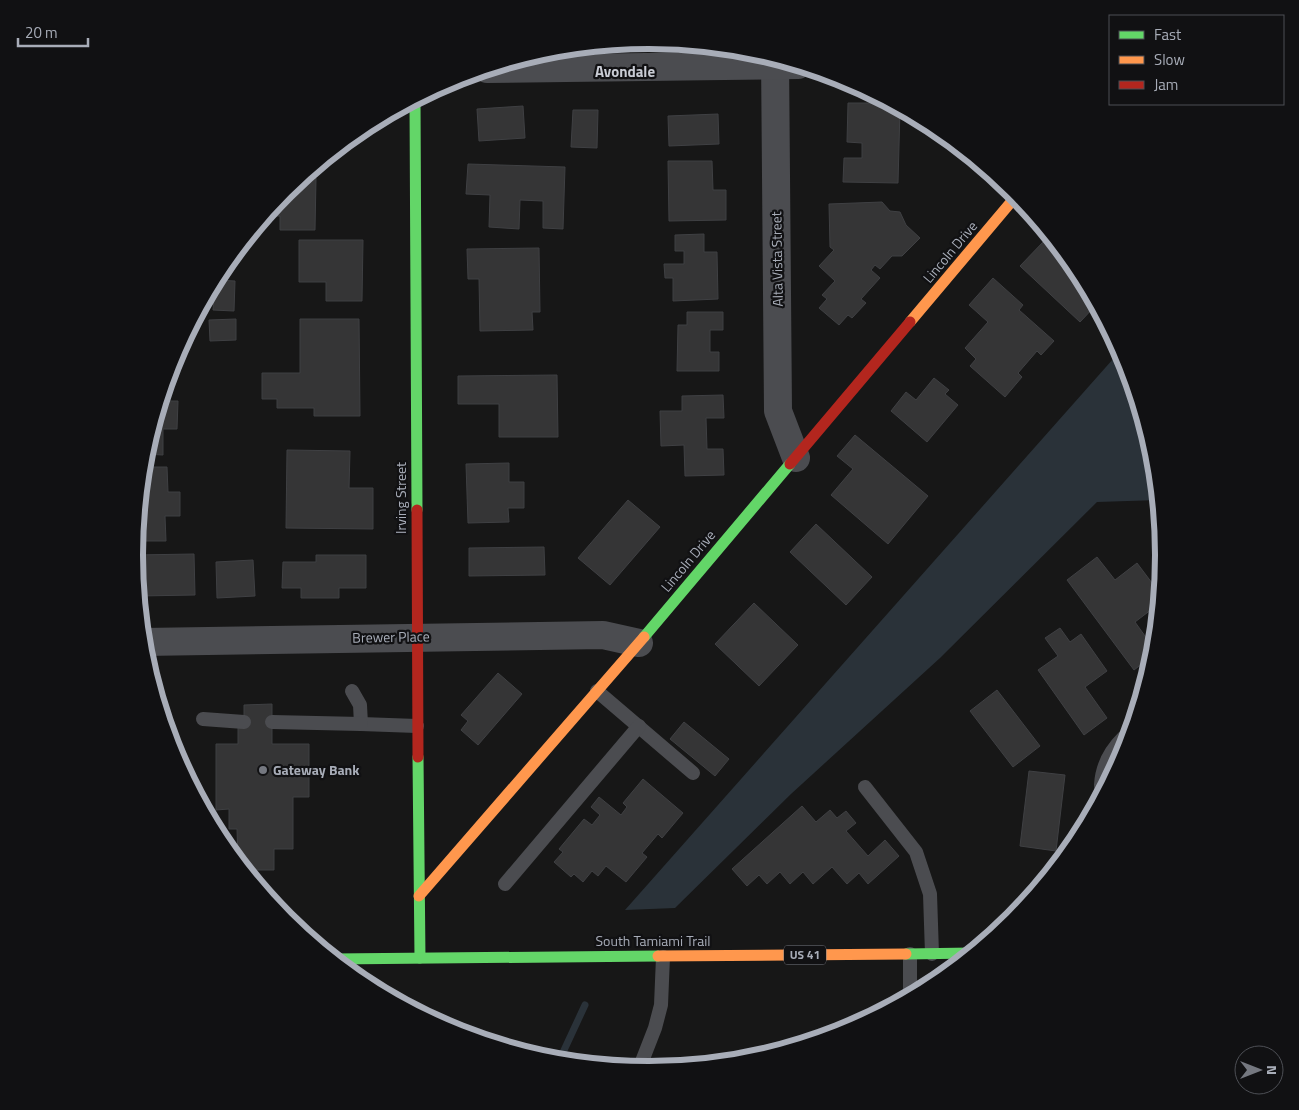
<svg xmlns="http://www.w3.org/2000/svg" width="1299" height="1110" viewBox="0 0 1299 1110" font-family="'Titillium Web',sans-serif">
	<rect width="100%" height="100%" fill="#171717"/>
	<polygon fill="#2a3239" points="1121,350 1155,455 1159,500 1097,502 940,658 791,794 675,908 625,910"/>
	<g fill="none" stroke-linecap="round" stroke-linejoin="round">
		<polyline stroke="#2a3239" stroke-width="7" points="559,1061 585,1005"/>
	</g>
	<g fill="#353536" stroke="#3f4043">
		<polygon points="848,103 892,103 900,108 898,183 843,182 844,158 862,158 862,143 847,142"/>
		<polygon points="523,106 525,138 479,141 477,109"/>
		<polygon points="573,110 598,110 597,148 571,147"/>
		<polygon points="718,114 719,144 669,146 668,116"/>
		<polygon points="347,141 347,148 338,148"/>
		<polygon points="961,148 971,156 961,156"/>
		<polygon points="668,161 712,161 713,190 726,190 726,220 669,221"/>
		<polygon points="468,164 565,167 563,229 543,228 543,201 520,200 519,229 489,227 490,195 466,194"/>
		<polygon points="301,178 316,178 315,230 280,230 280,216 264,216 286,191"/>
		<polygon points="882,202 890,211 900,212 906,225 920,238 902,256 892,256 880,269 875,265 871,270 880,278 861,299 866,303 852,318 848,315 839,325 819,308 827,299 822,295 835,281 819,266 834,250 830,247 829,204"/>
		<polygon points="704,234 704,252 717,252 718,299 673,301 673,278 665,278 664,264 684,264 684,251 675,251 675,235"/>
		<polygon points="299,240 363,240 362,301 326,301 326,282 299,282"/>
		<polygon points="1044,241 1082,276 1097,304 1080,322 1020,266"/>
		<polygon points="539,248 540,312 532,312 533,330 480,331 479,279 468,279 467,249"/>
		<polygon points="993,278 1023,305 1019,310 1054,341 1041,355 1037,351 1018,373 1022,377 1005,397 970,366 976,359 965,348 988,322 969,305"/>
		<polygon points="215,280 235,281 234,311 213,310"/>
		<polygon points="687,312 723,312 723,330 710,330 710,352 719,352 719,371 677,371 678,325 687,325"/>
		<polygon points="236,319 236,340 210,341 209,320"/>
		<polygon points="300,319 359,319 360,416 314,416 314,408 277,408 277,399 262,399 262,373 300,373"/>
		<polygon points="557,375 558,437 499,437 499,404 458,404 458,376"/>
		<polygon points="934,378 949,390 945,394 958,405 927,442 891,411 906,392 916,400"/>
		<polygon points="723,395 724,418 706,418 707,449 723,449 724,475 685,476 684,445 661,446 660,411 682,411 682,396"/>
		<polygon points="161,401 178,401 177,429 163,429 163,455 144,454"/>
		<polygon points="855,435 928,496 888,544 831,495 853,469 837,456"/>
		<polygon points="287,450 350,451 349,488 373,488 373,529 286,528"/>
		<polygon points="509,463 509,482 524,482 524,508 508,508 509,522 468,523 466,464"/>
		<polygon points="143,467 167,467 168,492 180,492 180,516 165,516 166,541 136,541"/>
		<polygon points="628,500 660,527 610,585 578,558"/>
		<polygon points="816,524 872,577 846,605 790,552"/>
		<polygon points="544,547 545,575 469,576 469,548"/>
		<polygon points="194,554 195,595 139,596 135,555"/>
		<polygon points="316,555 366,555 366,588 339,588 339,598 301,598 301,588 282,588 283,562 316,562"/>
		<polygon points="1097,557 1115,580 1137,563 1161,595 1160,603 1135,622 1155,650 1155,654 1134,670 1067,580"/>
		<polygon points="253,560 255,596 217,598 216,562"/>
		<polygon points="754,603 798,645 759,686 715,644"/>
		<polygon points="1060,628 1070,642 1081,634 1107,671 1085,687 1107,718 1084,735 1038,670 1058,656 1045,638"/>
		<polygon points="498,673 522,694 478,745 461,730 468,721 461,715"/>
		<polygon points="997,690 1040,746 1013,767 970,711"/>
		<polygon points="272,704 272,744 309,744 309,797 293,797 293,849 274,849 274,870 245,870 238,861 237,829 229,829 229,809 216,810 216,744 238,744 238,727 244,727 244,705"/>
		<polygon points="684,722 729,759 715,776 670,739"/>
		<polygon points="1029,771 1065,775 1056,851 1020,846"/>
		<polygon points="643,779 683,813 662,838 658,834 642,853 647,857 626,882 606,866 598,876 592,871 583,882 574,874 571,877 554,862 563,852 559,849 584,819 592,825 600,815 591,807 599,797 621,815 627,807 623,803"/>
		<polygon points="802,806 816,822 830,810 837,818 846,811 856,823 846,831 868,856 885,840 899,856 868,884 859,873 847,884 832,867 813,884 803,872 790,884 780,872 767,884 759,875 747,886 732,869"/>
	</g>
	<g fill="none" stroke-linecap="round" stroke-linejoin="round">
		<g stroke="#4b4c50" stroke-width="14">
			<polyline points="352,691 360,705 361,724 417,726"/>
			<polyline points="597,691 693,773"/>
			<polyline points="203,719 244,722"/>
			<polyline points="272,722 361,724"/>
			<polyline points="865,787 916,852 930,894 932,954"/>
			<polyline points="505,884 639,726"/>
			<polyline points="910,954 910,997"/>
			<polyline points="639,1069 655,1028 661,1005 663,957"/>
		</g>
		<g stroke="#4b4c50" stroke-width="28">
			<polyline points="775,57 778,411 796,458"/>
			<polyline points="487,69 798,65"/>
			<polyline points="143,642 603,635 639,643"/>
			<path d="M 1108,785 C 1109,768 1116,755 1128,743"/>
		</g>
		<g stroke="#63d668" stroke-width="11">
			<polyline points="415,99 417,510"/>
			<polyline points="644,637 790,464"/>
			<polyline points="418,757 420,958"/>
			<polyline points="906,954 972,953"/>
			<polyline points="334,959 658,956"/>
		</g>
		<g stroke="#ff974d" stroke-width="11">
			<polyline points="910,322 1017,195"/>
			<polyline points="419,896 644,637"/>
			<polyline points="658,956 906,954"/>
		</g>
		<g stroke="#b3261e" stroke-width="11">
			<polyline points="790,464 910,322"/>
			<polyline points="417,510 418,757"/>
		</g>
	</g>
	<circle fill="#757880" stroke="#111113" stroke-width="2" cx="263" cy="770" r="5"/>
	<g text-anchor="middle" stroke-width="4.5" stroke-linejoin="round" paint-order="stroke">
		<rect fill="#111113" stroke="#7b7e86" stroke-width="1" x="784" y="945.5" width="42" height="19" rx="4"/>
		<g font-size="12" font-weight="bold" fill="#a8adb8">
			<text x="805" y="959">US 41</text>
		</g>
		<g font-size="14" fill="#a8adb8" stroke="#111113">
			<text transform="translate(950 252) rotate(-50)" y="5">Lincoln Drive</text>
			<text transform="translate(777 259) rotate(-91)" y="5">Alta Vista Street</text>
			<text transform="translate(401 498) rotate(-90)" y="5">Irving Street</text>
			<text transform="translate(688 561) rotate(-50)" y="5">Lincoln Drive</text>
			<text transform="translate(391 637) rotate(-1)" y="5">Brewer Place</text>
			<text x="653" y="946">South Tamiami Trail</text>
		</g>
		<g font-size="14" font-weight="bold" fill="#a8adb8" stroke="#111113" text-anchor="start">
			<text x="273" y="775">Gateway Bank</text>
		</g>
		<g font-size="15" font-weight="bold" fill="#c9ccd4" stroke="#111113">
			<text x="625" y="77">Avondale</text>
		</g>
	</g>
	<path d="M0 0H1299V1110H0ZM143 555a506 506 0 1 1 1012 0a506 506 0 1 1-1012 0Z" fill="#111113" fill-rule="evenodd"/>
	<path fill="none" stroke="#a8adb8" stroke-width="6" d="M143 555a506 506 0 1 1 1012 0a506 506 0 1 1-1012 0Z"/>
	<rect x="1109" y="15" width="175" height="90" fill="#111113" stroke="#4d4f55"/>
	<rect x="1119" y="31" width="25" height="8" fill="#63d668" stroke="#4d4f55"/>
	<text x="1154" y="40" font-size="15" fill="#a8adb8">Fast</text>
	<rect x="1119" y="56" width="25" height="8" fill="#ff974d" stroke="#4d4f55"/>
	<text x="1154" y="65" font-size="15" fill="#a8adb8">Slow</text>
	<rect x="1119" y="81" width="25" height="8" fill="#b3261e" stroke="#4d4f55"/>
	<text x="1154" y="90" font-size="15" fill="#a8adb8">Jam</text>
	<g transform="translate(1259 1070) rotate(90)"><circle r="24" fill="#111113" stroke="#4d4f55"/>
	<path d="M0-4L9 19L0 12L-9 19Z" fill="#757880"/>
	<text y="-8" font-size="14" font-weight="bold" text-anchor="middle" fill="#a8adb8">N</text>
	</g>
	<path d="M18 38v8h70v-8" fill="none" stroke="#a8adb8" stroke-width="2.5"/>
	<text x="25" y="38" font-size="15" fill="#a8adb8" stroke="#111113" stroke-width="4" paint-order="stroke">20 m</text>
</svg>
